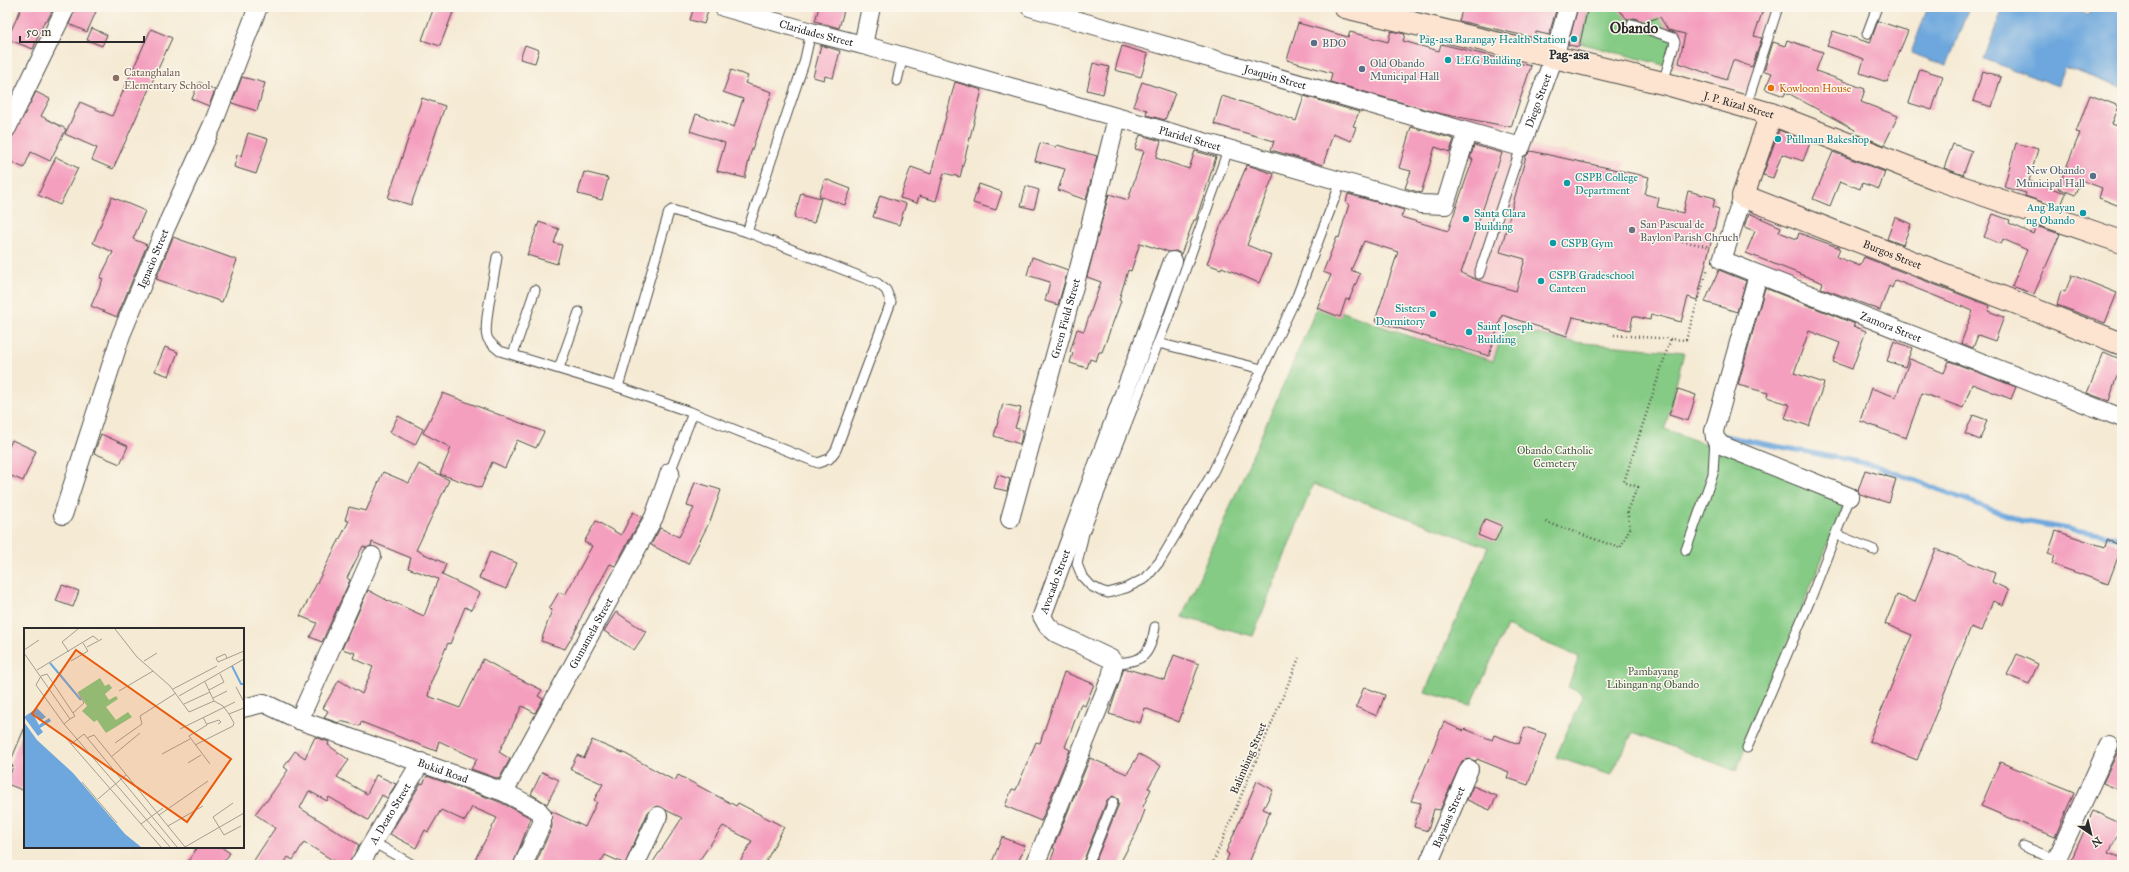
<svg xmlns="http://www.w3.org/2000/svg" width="2129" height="872" viewBox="0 0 2129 872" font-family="'IM FELL Great Primer',serif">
	<rect width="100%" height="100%" fill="#fbf7ec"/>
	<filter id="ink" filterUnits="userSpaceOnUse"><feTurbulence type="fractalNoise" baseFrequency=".025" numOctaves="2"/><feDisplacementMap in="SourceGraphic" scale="8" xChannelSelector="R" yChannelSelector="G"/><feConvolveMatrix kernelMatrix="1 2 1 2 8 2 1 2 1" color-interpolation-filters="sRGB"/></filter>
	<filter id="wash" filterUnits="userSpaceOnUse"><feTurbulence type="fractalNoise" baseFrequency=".012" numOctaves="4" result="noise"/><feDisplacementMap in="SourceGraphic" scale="16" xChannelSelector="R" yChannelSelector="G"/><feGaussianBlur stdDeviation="0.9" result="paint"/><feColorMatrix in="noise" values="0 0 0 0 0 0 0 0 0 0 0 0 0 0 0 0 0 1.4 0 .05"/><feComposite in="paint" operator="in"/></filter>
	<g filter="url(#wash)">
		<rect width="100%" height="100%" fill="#f5ead4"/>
		<g fill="#f7cfd1">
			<polygon points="1675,7 1775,7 1747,93 1672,67 1689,12"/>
			<polygon points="1479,137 1625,162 1573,342 1505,327 1493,361 1411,337"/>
		</g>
		<g fill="#85cb85" stroke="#587b58">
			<polygon points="1589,7 1666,7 1687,12 1671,67 1580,43"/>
			<polygon points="1319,303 1411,337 1493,361 1505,327 1573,342 1684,352 1665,429 1847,497 1736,771 1633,732 1611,775 1556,757 1583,694 1568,687 1579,657 1507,626 1471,705 1425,692 1488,547 1313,484 1253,636 1182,617"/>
		</g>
		<g fill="#6da7dd" stroke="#4c6984">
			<polygon points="1928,7 1969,7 1947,66 1911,53"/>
			<polygon points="2003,7 2067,7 2089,15 2092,7 2122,7 2122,88 2065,67 2058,86 1984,59"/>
		</g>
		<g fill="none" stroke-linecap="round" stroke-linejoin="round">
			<polyline stroke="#6da7dd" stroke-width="5" points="1719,435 1874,465 2022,521 2122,538"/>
		</g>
		<g id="blocks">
			<g fill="#f49fbe">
				<polygon points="17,7 54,7 47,21 45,20 33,49 7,39 21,9"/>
				<polygon points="76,7 98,7 87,32 69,24"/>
				<polygon points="436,7 455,7 440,46 422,40 433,10"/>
				<polygon points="694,7 709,7 704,24 690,20"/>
				<polygon points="819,7 845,7 839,28 815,21"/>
				<polygon points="1463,7 1557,7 1549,35 1536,32 1535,38 1459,21"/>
				<polygon points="1578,7 1588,7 1579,47 1568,45"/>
				<polygon points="1616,7 1764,7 1754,36 1762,38 1752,67 1733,60 1726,80 1679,63 1685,34 1668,30 1660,17 1645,22 1634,18 1628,20"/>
				<polygon points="1878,21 1908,31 1887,82 1860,73 1864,59 1827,46 1833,31 1870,43"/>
				<polygon points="1298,23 1348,37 1350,32 1388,42 1391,31 1405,34 1403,41 1439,51 1441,44 1531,66 1511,127 1442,114 1330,82 1332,73 1287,60"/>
				<polygon points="92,28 107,35 102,46 87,40"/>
				<polygon points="151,29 172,38 113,169 92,160 97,148 65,134 80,102 112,116"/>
				<polygon points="1787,40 1823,52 1816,71 1865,89 1861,102 1898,116 1884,145 1854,133 1855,130 1786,92 1784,96 1765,89 1772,73 1764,71 1773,42 1785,46"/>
				<polygon points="525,45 539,50 535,63 520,59"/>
				<polygon points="821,45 840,51 833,78 825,76 824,80 813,77"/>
				<polygon points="1122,46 1148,54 1141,77 1115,70"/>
				<polygon points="1093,63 1109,67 1103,94 1087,90"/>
				<polygon points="1920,69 1943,76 1932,110 1909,103"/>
				<polygon points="731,70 748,76 745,83 772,92 750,155 745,178 717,171 725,143 690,131 696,114 734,127 743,99 723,92"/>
				<polygon points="1983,71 2001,77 1992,107 1973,101"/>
				<polygon points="242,77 265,83 257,111 232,103"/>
				<polygon points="199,82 215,90 209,106 192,99"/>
				<polygon points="955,82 982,90 960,177 944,173 936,201 919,196 917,203 900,198 911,167 931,174"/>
				<polygon points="1142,82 1175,93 1165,120 1146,115 1147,110 1133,106"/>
				<polygon points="36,92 50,99 41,116 66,129 50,161 31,152 24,168 7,160 7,147"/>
				<polygon points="2090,95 2119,106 2112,124 2122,128 2122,207 2099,198 2102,188 2081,180 2075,195 2058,188 2080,133 2076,132"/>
				<polygon points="1222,96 1262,108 1296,121 1304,96 1359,112 1353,126 1356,127 1351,141 1333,134 1323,165 1271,150 1274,141 1214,124"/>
				<polygon points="422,98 445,106 411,205 388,198"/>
				<polygon points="1411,127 1454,139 1450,152 1435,147 1421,193 1405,188 1411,171 1399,168"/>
				<polygon points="1779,130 1810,143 1803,161 1782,154 1773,178 1763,175"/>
				<polygon points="248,133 268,139 256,174 234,167 237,155 241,156"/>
				<polygon points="1140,135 1161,141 1156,158 1189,169 1195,151 1216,157 1196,220 1194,220 1181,254 1176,251 1169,252 1158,248 1158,249 1140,243 1131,271 1128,270 1119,300 1121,301 1102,352 1099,352 1096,361 1090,359 1087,368 1070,363 1073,353 1070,352 1077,329 1084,331 1101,282 1087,277 1109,194 1128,200 1144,151 1135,149"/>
				<polygon points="1040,143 1056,147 1057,145 1097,156 1086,200 1058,190 1065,169 1035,161"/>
				<polygon points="2016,143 2038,149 2029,181 2066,193 2060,208 2025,196 2026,193 2004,187"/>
				<polygon points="1953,144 1972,151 1963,175 1944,168"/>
				<polygon points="1474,145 1502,153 1461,273 1477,280 1516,291 1525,259 1500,252 1526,156 1531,151 1649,177 1645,194 1659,198 1657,207 1683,213 1688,191 1715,198 1713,207 1719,209 1697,300 1688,297 1681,322 1651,314 1650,320 1633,316 1630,330 1573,317 1567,336 1502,315 1489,356 1375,321 1398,252 1364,241 1351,270 1360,274 1349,300 1346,299 1340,317 1317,308 1331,275 1323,272 1337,237 1339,238 1349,204 1346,203 1348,194 1404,210 1401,217 1448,231 1473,159 1470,159"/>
				<polygon points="1833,152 1885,172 1879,189 1862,183 1860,189 1840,181 1830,206 1813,199"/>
				<polygon points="56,157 78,168 60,205 38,195"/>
				<polygon points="1247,165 1274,174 1247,245 1271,255 1259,283 1222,267 1221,269 1207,264 1218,232"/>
				<polygon points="584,172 608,178 602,200 578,194"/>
				<polygon points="825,179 851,189 845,205 819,196"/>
				<polygon points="979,184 1002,192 996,210 973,203"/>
				<polygon points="1026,186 1039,190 1034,209 1021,206"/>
				<polygon points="801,193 821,198 814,223 794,218"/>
				<polygon points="880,195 906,204 899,225 873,217"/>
				<polygon points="112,197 145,211 133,239 147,245 117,317 91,306 103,279 100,278 113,252 93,243"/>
				<polygon points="1749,213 1781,227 1779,232 1797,239 1799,233 1840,248 1837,257 1860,266 1864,257 1990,306 1988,311 2004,317 1995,341 1978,335 1973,348 1961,343 1973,311 1895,280 1892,288 1889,286 1880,310 1821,288 1823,283 1746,253 1755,231 1744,227"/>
				<polygon points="1993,214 2010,220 2009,223 2033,234 2036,226 2060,234 2034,294 2012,286 2027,250 2003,239 2001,244 1984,237"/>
				<polygon points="1895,217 1911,224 1903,245 1887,239"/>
				<polygon points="539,222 559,229 554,243 562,245 557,264 527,255"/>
				<polygon points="173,237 237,260 222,302 156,279"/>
				<polygon points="1032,257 1068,270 1058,305 1045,301 1050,282 1027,275"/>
				<polygon points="1719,270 1746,281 1737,312 1705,302"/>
				<polygon points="2072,275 2117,293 2105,323 2057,305 2061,291 2065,292"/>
				<polygon points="1765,288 1855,324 1853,326 1866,331 1852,369 1833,362 1840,343 1809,331 1794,373 1824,383 1809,426 1785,418 1790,405 1767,397 1768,393 1738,385"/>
				<polygon points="1894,341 1912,348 1905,367 1887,361"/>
				<polygon points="165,347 178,352 169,376 155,371"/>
				<polygon points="2104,352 2122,360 2109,401 2087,393"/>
				<polygon points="1910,359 1944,373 1949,361 2016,387 2011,399 1972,384 1963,408 1922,393 1906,438 1860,421 1871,388 1896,397"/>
				<polygon points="1678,389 1696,395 1688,421 1669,415"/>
				<polygon points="443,393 544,432 536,448 517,440 505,468 492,462 481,488 440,474 451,448 423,433"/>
				<polygon points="1003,404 1021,408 1015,428 1023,430 1020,444 994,436"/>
				<polygon points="1973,415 1987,420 1980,440 1965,434"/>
				<polygon points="398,416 423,429 415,445 390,432"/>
				<polygon points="101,434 128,446 120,464 94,453"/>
				<polygon points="12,440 36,451 23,481 7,474 7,451"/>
				<polygon points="419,464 449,480 416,550 446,564 442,575 480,593 471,610 465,607 450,644 448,643 431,682 428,696 460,708 483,659 499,668 499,669 542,690 538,696 543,699 535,713 522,706 499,752 510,759 499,779 471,769 477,759 439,741 436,751 361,722 360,726 340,721 339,723 324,718 328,711 323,708 339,680 362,694 373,667 353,658 355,653 342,649 368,590 394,604 395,603 424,616 438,579 408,568 411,558 372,542 371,546 366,548 363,546 347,578 350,580 322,642 310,637 317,623 300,616 349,521 345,520 349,507 366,511 383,472 409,483"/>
				<polygon points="1865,470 1896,479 1889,503 1860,494 1858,491"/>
				<polygon points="998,475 1010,479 1007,491 994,488"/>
				<polygon points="695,482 721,490 711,519 688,564 651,545 660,528 679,537 694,508 687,506"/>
				<polygon points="633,512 642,517 615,566 610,564 582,615 577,628 565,649 541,641 552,610 549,609 559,592 565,595 592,546 584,542 596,521 621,535"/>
				<polygon points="1485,519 1502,526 1495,542 1478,535"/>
				<polygon points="2056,531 2105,547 2107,540 2122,546 2108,584 2052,564 2055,556 2048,554"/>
				<polygon points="1936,549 1995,573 1992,582 2009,590 2003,605 1993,601 1981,631 1971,627 1917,760 1869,741 1912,635 1885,624 1897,595 1915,602"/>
				<polygon points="490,552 517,563 506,589 479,578"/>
				<polygon points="62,585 79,591 73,607 56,601"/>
				<polygon points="616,612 646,632 634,650 604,631"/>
				<polygon points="2017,654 2038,664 2029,684 2007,675"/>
				<polygon points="1174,655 1199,664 1179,722 1145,708 1140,723 1109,714 1124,668 1165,680"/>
				<polygon points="1064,672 1094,684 1085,706 1081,704 1065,747 1070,750 1041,821 1005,806 1012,789 1016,790 1036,742 1040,743"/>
				<polygon points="1364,687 1385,695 1377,716 1356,707"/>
				<polygon points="1444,722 1463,731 1465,729 1492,740 1494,735 1519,744 1525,727 1546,734 1528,785 1507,778 1509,772 1477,759 1476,761 1468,759 1462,761 1440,810 1434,809 1428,831 1414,827 1421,803 1411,801"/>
				<polygon points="25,727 25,791 7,784 13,766 9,765"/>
				<polygon points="2122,734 2122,791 2103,783 2119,749 2119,741"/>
				<polygon points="315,737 329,742 328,745 349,760 337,777 367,794 376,775 396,784 387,798 382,795 368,820 329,797 327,801 309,791 300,808 359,845 349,865 340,865 304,842 293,860 288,857 283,865 251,865 275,828 255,814 265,801 266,802 288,770 284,767 295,751 305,758"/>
				<polygon points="592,740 622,753 622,752 675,781 678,775 736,806 738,803 784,827 764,865 738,865 752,841 723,826 696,865 651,865 682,818 658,806 648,812 625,864 605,855 599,865 535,865 552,827 551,811 585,827 597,802 594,800 603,784 570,769 577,755 584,758"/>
				<polygon points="1139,754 1161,766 1148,788 1151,789 1142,809 1145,810 1137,831 1119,865 1094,865 1119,804 1118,799 1113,796 1107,800 1082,865 1049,865 1055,849 1053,848 1090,758 1127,774"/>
				<polygon points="2000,762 2074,792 2055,837 1981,806"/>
				<polygon points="542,772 559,780 547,804 531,794"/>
				<polygon points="427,776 500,802 531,818 513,865 472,865 497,818 472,807 465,821 441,810 428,832 425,830 416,848 390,834 421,783 423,784"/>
				<polygon points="1257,781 1273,790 1263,809 1270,812 1248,865 1225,865 1229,854 1226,852"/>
				<polygon points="1473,786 1497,796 1490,810 1467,800"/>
				<polygon points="2093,811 2122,824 2109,853 2122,858 2122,865 2069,865"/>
				<polygon points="1002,837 1025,846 1017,865 991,865"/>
				<polygon points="197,847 221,847 230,853 222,865 186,865"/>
			</g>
		</g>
	</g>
	<g filter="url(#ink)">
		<use href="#blocks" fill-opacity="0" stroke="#494844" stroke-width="1"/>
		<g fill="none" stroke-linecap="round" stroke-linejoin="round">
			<defs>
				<g id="service">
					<polyline points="1632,24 1673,38 1675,42 1663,83"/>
					<polyline points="1867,34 1877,7"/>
					<polyline points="897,81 903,56"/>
					<polyline points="1746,106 1778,7"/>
					<polyline points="1228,150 1169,315 1084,533 1077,564 1082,576 1091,586 1101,591 1108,593 1126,588 1146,578 1160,561 1213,472 1297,296 1341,182"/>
					<polygon points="672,210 747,232 877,283 886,290 891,302 836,450 829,459 818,463 693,413 618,387 669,212"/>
					<polyline points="747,232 804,63 811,32"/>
					<path d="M 497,257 C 495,274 483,324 487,337 C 489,343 495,347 500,351 L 618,387"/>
					<polyline points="1479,274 1521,147"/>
					<polyline points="1158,343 1262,369"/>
					<polyline points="513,354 535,290"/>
					<polyline points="559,368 579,312"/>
					<polyline points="670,472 693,413"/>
					<polyline points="1837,535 1874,550"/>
					<polyline points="1686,550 1713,474 1715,438"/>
					<path d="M 1114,663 C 1143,662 1150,656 1155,627"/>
					<polyline points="1747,748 1810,600 1850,497"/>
					<polyline points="373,842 413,865"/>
					<polyline points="2023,846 2056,860"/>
					<polyline points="1088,865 1113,802"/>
				</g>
				<g id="minor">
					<path id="s1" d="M 723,7 L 811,32 L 863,45 L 1421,204 L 1445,205 L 1467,133"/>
					<path id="s2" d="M 1030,7 L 1521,147 L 1554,57 L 1568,7"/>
					<polyline points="863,45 871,7"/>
					<polyline points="7,128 66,7"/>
					<path id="s3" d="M 1743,196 L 1722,260 L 2122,418"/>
					<polyline points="1758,275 1714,431 1715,438 1721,445 1850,497"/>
					<path id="s4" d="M 63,515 L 121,335 L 166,227 L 213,124 L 258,7"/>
					<path id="s5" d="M 1010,519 L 1087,239 L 1117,118"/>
					<path id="s6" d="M 243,708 L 264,703 L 299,720 L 504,792 L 538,810 L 542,815 L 542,823 L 523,865"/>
					<polyline points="299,720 372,556"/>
					<path id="s7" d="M 504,792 L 654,517 L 670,472"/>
					<path id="s8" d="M 359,865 L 421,762"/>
					<polyline points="635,865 658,816"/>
					<path id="s9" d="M 1035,865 L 1111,677 L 1114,663 L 1111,659 L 1056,633 L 1047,625 L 1042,616 L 1173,261"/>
					<path id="s10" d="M 1428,865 L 1469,769"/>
					<polyline points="2054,865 2109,745"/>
				</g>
				<g id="secondary">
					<path id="s11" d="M 1345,7 L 1663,83 L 1771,114 L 1935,178 L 2122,242"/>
					<path id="s12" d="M 1771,114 L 1743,196 L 2122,344"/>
				</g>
			</defs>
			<use href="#service" stroke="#494844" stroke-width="11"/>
			<use href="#minor" stroke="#494844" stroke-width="20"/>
			<use href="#secondary" stroke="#494844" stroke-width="24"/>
			<g stroke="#494844" stroke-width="2.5" stroke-dasharray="1 3" stroke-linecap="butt">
				<polyline points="1659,236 1710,247"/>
				<polyline points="1614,335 1686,340 1708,268"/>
				<polyline points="1546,522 1620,548 1630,528 1627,510 1638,487 1624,482 1671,338"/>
				<polyline points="1212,865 1299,658"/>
			</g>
			<use href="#service" stroke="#fff" stroke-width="9"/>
			<use href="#minor" stroke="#fff" stroke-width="18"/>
			<use href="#secondary" stroke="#fde4d1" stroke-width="22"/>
		</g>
	</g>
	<g fill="#0f9aa8" stroke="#fbf7ec" stroke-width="1.5">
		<circle cx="1574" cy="39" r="4"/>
		<circle cx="1448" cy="60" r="4"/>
		<circle cx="1778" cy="139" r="4"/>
		<circle cx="1567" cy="183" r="4"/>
		<circle cx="2083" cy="213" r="4"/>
		<circle cx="1466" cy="219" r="4"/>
		<circle cx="1553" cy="243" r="4"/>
		<circle cx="1541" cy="281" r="4"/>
		<circle cx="1433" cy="314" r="4"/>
		<circle cx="1469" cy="332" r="4"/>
	</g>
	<g fill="#5c6f8a" stroke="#fbf7ec" stroke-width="1.5">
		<circle cx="1314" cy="43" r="4"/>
		<circle cx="1362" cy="69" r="4"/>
		<circle cx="2093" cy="176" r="4"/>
	</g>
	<circle fill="#8d6e63" stroke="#fbf7ec" stroke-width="1.5" cx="116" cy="78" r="4"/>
	<circle fill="#e8710a" stroke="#fbf7ec" stroke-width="1.5" cx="1771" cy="88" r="4"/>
	<circle fill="#6b7280" stroke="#fbf7ec" stroke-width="1.5" cx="1632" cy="230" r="4"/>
	<g text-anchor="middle" stroke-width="3" stroke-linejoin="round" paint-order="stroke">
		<g font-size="11" fill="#2b2b2b" stroke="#fbf7ec">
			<text dy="4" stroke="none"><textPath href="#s1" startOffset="97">Claridades Street</textPath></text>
			<text dy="4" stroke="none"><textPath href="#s2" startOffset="255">Joaquin Street</textPath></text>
			<text dy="4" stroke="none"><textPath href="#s2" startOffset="560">Diego Street</textPath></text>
			<text dy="4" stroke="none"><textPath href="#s11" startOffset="406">J. P. Rizal Street</textPath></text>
			<text dy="4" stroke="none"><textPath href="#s1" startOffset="485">Plaridel Street</textPath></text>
			<text dy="4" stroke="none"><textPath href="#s12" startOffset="247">Burgos Street</textPath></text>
			<text dy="4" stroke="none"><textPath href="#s4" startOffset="272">Ignacio Street</textPath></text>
			<text dy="4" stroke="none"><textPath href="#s5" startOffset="208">Green Field Street</textPath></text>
			<text dy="4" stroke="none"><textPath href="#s3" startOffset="249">Zamora Street</textPath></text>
			<text dy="4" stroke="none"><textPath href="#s9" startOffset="342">Avocado Street</textPath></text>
			<text dy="4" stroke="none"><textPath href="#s7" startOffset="181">Gumamela Street</textPath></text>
			<text transform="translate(1248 758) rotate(-67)" y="4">Balimbing Street</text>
			<text dy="4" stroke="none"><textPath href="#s6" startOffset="213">Bukid Road</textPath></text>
			<text dy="4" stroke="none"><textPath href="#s8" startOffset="60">A. Deato Street</textPath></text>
			<text dy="4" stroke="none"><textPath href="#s10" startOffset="52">Bayabas Street</textPath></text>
		</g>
		<g font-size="11" fill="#0d838f" stroke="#fbf7ec" text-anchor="start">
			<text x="1566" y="43" text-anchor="end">Pag-asa Barangay Health Station</text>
			<text x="1456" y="64">LEG Building</text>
			<text x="1786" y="143">Pullman Bakeshop</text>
			<text x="1575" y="181">CSPB College<tspan x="1575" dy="13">Department</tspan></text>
			<text x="2075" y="211" text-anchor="end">Ang Bayan<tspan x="2075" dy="13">ng Obando</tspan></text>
			<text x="1474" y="217">Santa Clara<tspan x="1474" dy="13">Building</tspan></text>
			<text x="1561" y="247">CSPB Gym</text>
			<text x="1549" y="279">CSPB Gradeschool<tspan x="1549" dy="13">Canteen</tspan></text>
			<text x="1425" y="312" text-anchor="end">Sisters<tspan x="1425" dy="13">Dormitory</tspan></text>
			<text x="1477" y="330">Saint Joseph<tspan x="1477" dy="13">Building</tspan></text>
		</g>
		<g font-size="11" fill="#4e5e75" stroke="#fbf7ec" text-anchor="start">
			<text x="1322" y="47">BDO</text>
			<text x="1370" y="67">Old Obando<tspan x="1370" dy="13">Municipal Hall</tspan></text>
			<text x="2085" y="174" text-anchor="end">New Obando<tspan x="2085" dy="13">Municipal Hall</tspan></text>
		</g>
		<g font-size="11" fill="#785e54" stroke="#fbf7ec" text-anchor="start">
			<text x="124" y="76">Catanghalan<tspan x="124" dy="13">Elementary School</tspan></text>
		</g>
		<g font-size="11" fill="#c56008" stroke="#fbf7ec" text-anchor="start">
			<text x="1779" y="92">Kowloon House</text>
		</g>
		<g font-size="11" fill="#5b616d" stroke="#fbf7ec" text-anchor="start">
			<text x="1640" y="228">San Pascual de<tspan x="1640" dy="13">Baylon Parish Chruch</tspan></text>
		</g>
		<g font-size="11" fill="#465b46" stroke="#fbf7ec">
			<text x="1555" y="454">Obando Catholic<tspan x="1555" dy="13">Cemetery</tspan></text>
			<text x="1653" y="675">Pambayang<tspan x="1653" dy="13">Libingan ng Obando</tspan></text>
		</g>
		<g font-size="13" font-weight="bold" fill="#2b2b2b" stroke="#fbf7ec">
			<text x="1569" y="59">Pag-asa</text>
		</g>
		<g font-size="15" font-weight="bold" fill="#2b2b2b" stroke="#fbf7ec">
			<text x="1634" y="33">Obando</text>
		</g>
	</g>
	<g transform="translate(24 628)">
		<rect width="220" height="220" fill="#f5ead4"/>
		<path d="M 76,50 L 81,58 L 85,56 L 88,60 L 81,66 L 85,72 L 92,68 L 94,71 L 82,79 L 92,92 L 104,84 L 108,89 L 82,105 L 73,92 L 70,94 L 58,83 L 63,78 L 54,64 Z" fill="#85cb85"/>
		<path d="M 13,80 L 22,89 L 16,93 L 12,87 L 10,88 L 15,97 L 25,90 L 27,93 L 16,100 L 19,104 L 14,108 L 0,89 ZM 0,94 L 13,112 L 49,145 L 101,206 L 117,219 L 0,219 Z" fill="#6da7dd"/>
		<path fill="none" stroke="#6da7dd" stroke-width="2" d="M 26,35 L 57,72M 208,38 L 217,56 L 220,56"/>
		<path fill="none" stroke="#a49e90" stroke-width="1" d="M 91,1 L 113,29 L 146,58 L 165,84 L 190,73 L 199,78 L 205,86 L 220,80M 63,19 L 78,11M 0,22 L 15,12M 45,24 L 38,14 L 54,1M 0,25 L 46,91 L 40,96M 203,30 L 201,26 L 192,30 L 194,34 L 220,23M 47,33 L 64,23 L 59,15M 120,33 L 133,25M 13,42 L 69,8 L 74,12M 17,48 L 23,46 L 51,88 L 46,91M 17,48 L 12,57 L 40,96 L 146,219M 181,54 L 190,73M 212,59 L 220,74M 149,61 L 193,38M 185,62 L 200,54 L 196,46M 95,63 L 129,43M 155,68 L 220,31M 189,70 L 203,63M 160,76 L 186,64M 49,85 L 60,75 L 54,64M 179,89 L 183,97 L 165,108 L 186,136M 183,96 L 195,92 L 197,94 L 194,96M 156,101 L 211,74M 42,110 L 137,219M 63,110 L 70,107 L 161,219M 91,115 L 118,96 L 116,88 L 152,65M 47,116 L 60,106 L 153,219M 171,117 L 209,98 L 210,95 L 205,86M 138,126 L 166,111M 87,129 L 116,105M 164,135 L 177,127M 58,154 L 93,195M 74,171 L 102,147M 209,175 L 189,189 L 200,207 L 217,198M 135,187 L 184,153M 117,196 L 139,180M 144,198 L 179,178M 161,219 L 220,185"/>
		<path fill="#e8590c" fill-opacity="0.15" stroke="#e8590c" stroke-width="2" d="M 52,22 L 207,131 L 163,194 L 8,86 Z"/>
		<rect width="220" height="220" fill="none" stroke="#2b2b2b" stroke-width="2"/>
	</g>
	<rect width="2129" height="872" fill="none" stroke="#fbf7ec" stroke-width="24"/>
	<g transform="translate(2091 834) rotate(145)" stroke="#fbf7ec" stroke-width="3" paint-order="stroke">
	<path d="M0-3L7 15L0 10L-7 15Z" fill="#2b2b2b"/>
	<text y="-6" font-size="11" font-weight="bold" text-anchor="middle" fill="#2b2b2b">N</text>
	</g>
	<path d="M20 36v6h124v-6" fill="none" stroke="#2b2b2b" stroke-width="2"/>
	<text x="26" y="36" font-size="12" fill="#2b2b2b" stroke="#fbf7ec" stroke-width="3" paint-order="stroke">50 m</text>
</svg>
